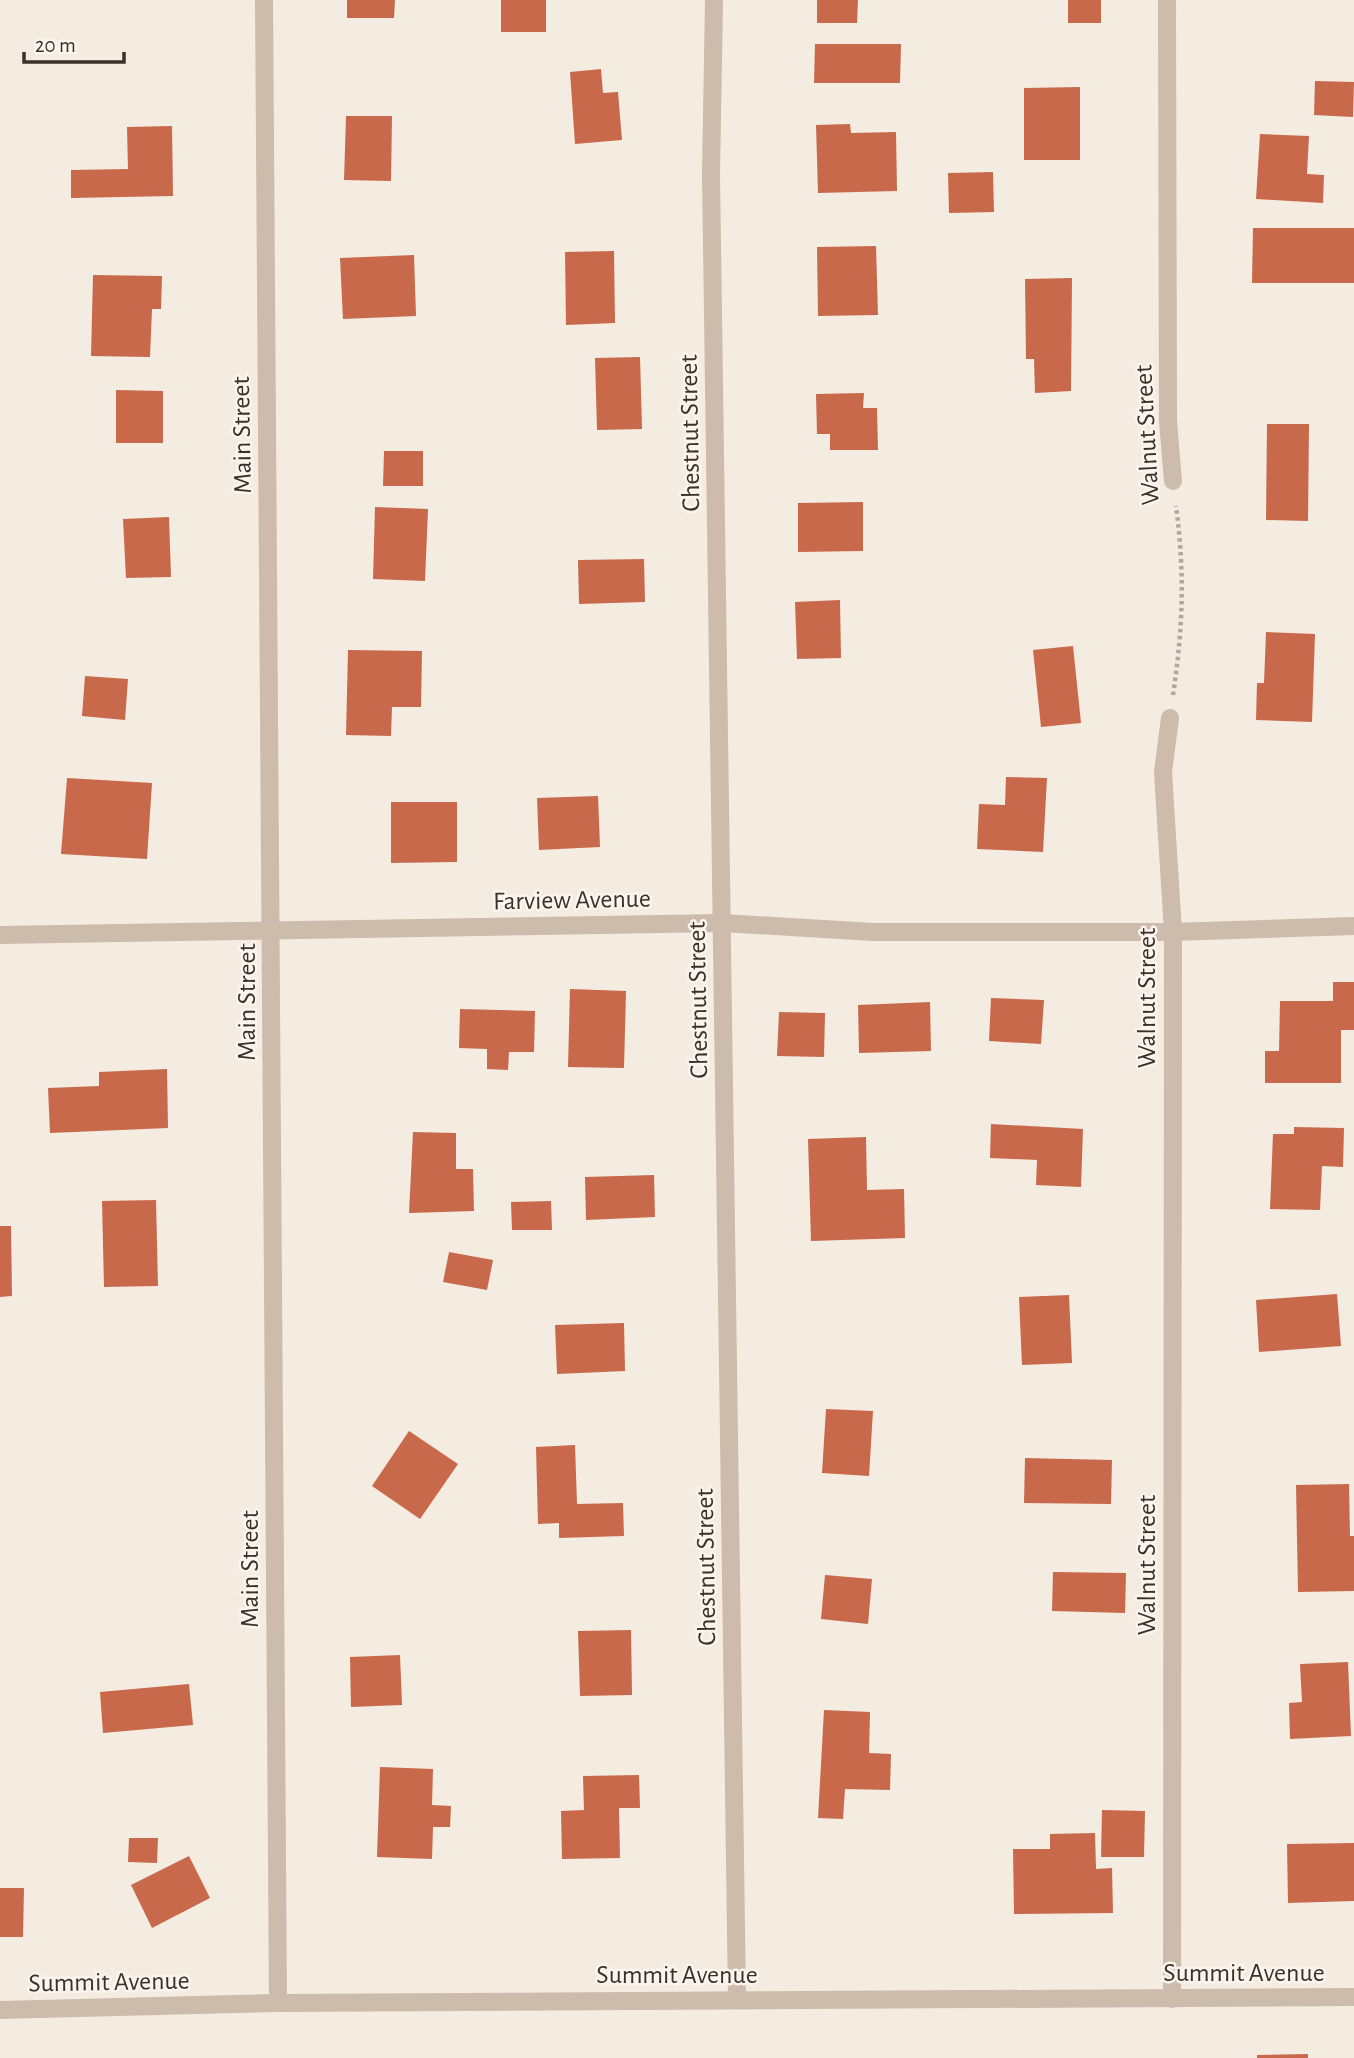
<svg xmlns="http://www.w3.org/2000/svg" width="1354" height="2058" viewBox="0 0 1354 2058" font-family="'Alegreya Sans',sans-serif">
	<rect width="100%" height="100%" fill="#f4ebe1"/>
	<g fill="#c8694b">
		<polygon points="347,0 395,0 394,18 347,18"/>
		<rect x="501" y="0" width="45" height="32"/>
		<polygon points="817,0 858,0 857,23 817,23"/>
		<rect x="1068" y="0" width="33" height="23"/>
		<polygon points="815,44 901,44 900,83 814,83"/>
		<polygon points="601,69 603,93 618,92 622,140 575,144 570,72"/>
		<polygon points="1315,81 1354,82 1353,117 1314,115"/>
		<polygon points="1080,87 1080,160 1024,160 1024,88"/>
		<polygon points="346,116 392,116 391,181 344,180"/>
		<polygon points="850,124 851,133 896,132 897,191 818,193 816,125"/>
		<polygon points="172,126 173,196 71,198 71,170 128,169 127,127"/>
		<polygon points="1260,134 1309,136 1307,174 1324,175 1323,203 1256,199"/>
		<polygon points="993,172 994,212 949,213 948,173"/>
		<polygon points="1253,228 1354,228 1354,283 1252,283"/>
		<polygon points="876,246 878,315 818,316 817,247"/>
		<polygon points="614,251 615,323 566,325 565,252"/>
		<polygon points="414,255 416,316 343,319 340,258"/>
		<polygon points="93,275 162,276 161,309 152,309 150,357 91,356"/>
		<polygon points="1072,278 1071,391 1035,393 1034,359 1026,359 1025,279"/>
		<polygon points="640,357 642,429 597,430 595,358"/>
		<polygon points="116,390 163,391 163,443 116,443"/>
		<polygon points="864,393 863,408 877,408 878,450 830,450 830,434 817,434 816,394"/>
		<polygon points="1267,424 1309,424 1308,521 1266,520"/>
		<polygon points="384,451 423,451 423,486 383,486"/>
		<polygon points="863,502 863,551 798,552 798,503"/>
		<polygon points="375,507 428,509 425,581 373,579"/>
		<polygon points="169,517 171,577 126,578 123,519"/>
		<polygon points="644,559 645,602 579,604 578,560"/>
		<polygon points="840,600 841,658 797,659 795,602"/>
		<polygon points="1266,632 1315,634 1312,722 1256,720 1257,683 1264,683"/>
		<polygon points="1073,646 1081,723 1041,727 1033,650"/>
		<polygon points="348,650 422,651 421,707 392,707 391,736 346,735"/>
		<polygon points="85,676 128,679 125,720 82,716"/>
		<polygon points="1006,777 1047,778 1043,852 977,849 979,804 1005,805"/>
		<polygon points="67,778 152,783 147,859 61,854"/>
		<polygon points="598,796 600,847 539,850 537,798"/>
		<polygon points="391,802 457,802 457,862 391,863"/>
		<polygon points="1333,982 1354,982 1354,1030 1341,1030 1341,1083 1265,1083 1265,1051 1279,1051 1280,1001 1333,1001"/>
		<polygon points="570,989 626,991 624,1068 568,1067"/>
		<polygon points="991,998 1044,1000 1041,1044 989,1041"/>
		<polygon points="930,1002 931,1051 859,1053 858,1005"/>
		<polygon points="460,1009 535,1011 534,1052 509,1052 508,1070 487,1069 487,1049 459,1048"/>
		<polygon points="779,1012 825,1013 824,1057 777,1056"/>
		<polygon points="167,1069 168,1128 50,1133 48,1088 99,1086 99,1072"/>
		<polygon points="991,1124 1083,1129 1081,1187 1036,1185 1037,1160 990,1158"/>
		<polygon points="1294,1127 1344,1128 1343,1167 1322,1166 1320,1210 1270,1209 1273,1134 1294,1134"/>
		<polygon points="413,1132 456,1133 456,1169 473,1169 474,1211 409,1213"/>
		<polygon points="866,1137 867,1190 904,1189 905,1238 811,1241 808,1139"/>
		<polygon points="654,1175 655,1217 586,1220 585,1177"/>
		<polygon points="156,1200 158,1286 104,1287 102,1201"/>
		<polygon points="551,1201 552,1230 512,1230 511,1202"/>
		<polygon points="0,1226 11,1226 12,1296 0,1297"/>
		<polygon points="449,1252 493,1260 487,1290 443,1282"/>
		<polygon points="1337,1294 1341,1346 1259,1352 1256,1300"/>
		<polygon points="1069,1295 1072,1363 1022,1365 1019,1297"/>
		<polygon points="624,1323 625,1371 557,1374 555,1325"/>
		<polygon points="826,1409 873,1411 869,1476 822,1473"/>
		<polygon points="409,1431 458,1464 420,1519 372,1486"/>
		<polygon points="575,1445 577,1504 623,1503 624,1536 559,1538 559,1523 538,1524 536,1447"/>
		<polygon points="1025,1458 1112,1460 1111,1504 1024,1503"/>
		<polygon points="1349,1484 1350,1536 1354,1536 1354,1591 1298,1592 1296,1485"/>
		<polygon points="1053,1572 1126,1573 1125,1613 1052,1611"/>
		<polygon points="825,1575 872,1579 868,1624 821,1619"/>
		<polygon points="631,1630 632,1695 580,1696 578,1631"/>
		<polygon points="400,1655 402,1705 351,1707 350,1657"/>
		<polygon points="1348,1662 1351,1736 1290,1739 1289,1703 1302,1702 1300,1664"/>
		<polygon points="189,1684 193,1725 103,1733 100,1692"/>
		<polygon points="824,1710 870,1712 869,1753 891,1754 890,1790 845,1789 843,1819 818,1818"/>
		<polygon points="380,1767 433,1769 432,1805 451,1806 450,1827 433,1827 432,1859 377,1857"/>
		<polygon points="639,1775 640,1808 619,1808 620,1858 562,1859 561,1811 584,1810 583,1776"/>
		<polygon points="1102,1810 1145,1811 1144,1857 1101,1857"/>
		<polygon points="1095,1833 1096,1869 1112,1868 1113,1913 1014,1914 1013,1849 1050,1849 1050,1834"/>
		<polygon points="129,1838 158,1838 157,1863 128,1862"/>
		<polygon points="1354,1843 1354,1901 1288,1903 1287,1844"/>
		<polygon points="189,1856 210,1898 152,1928 131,1885"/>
		<polygon points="0,1888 24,1888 23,1937 0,1937"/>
		<polygon points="1308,2054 1308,2058 1257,2058 1257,2055"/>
	</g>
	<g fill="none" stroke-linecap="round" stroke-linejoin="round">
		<path stroke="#b9a596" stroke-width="4.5" stroke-dasharray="3.5 3.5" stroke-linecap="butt" d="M 1173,695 C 1183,628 1185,574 1176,506"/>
		<g stroke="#cdbbac" stroke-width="18">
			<polyline points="264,0 278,2003"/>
			<polyline points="714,0 711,174 737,1999"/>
			<polyline points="1167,0 1168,421 1173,481"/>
			<polyline points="1170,718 1163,772 1173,932 1172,1999"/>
			<polyline points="0,935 723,923 873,932 1173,932 1354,926"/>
			<polyline points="0,2010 278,2003 1354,1997"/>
		</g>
	</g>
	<g text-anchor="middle" stroke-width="5" stroke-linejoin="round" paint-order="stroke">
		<g font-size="26" fill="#3b302b" stroke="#fbf5ee">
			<text transform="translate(689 433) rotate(-91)" y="9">Chestnut Street</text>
			<text transform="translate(241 435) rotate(-91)" y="9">Main Street</text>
			<text transform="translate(1146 435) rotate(-93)" y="9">Walnut Street</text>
			<text transform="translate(572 899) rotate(-1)" y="9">Farview Avenue</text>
			<text transform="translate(1146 998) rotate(-90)" y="9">Walnut Street</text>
			<text transform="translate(697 1000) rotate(-91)" y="9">Chestnut Street</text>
			<text transform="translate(246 1002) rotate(-90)" y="9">Main Street</text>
			<text transform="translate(1146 1565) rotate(-90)" y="9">Walnut Street</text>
			<text transform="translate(705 1567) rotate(-91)" y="9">Chestnut Street</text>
			<text transform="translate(249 1569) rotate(-90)" y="9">Main Street</text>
			<text x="1244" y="1981">Summit Avenue</text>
			<text x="677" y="1983">Summit Avenue</text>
			<text transform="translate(109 1981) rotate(-1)" y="9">Summit Avenue</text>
		</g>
	</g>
	<path d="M24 52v10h100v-10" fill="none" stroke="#3b302b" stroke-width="3.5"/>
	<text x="35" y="52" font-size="21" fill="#3b302b" stroke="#fbf5ee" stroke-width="5" paint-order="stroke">20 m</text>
</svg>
